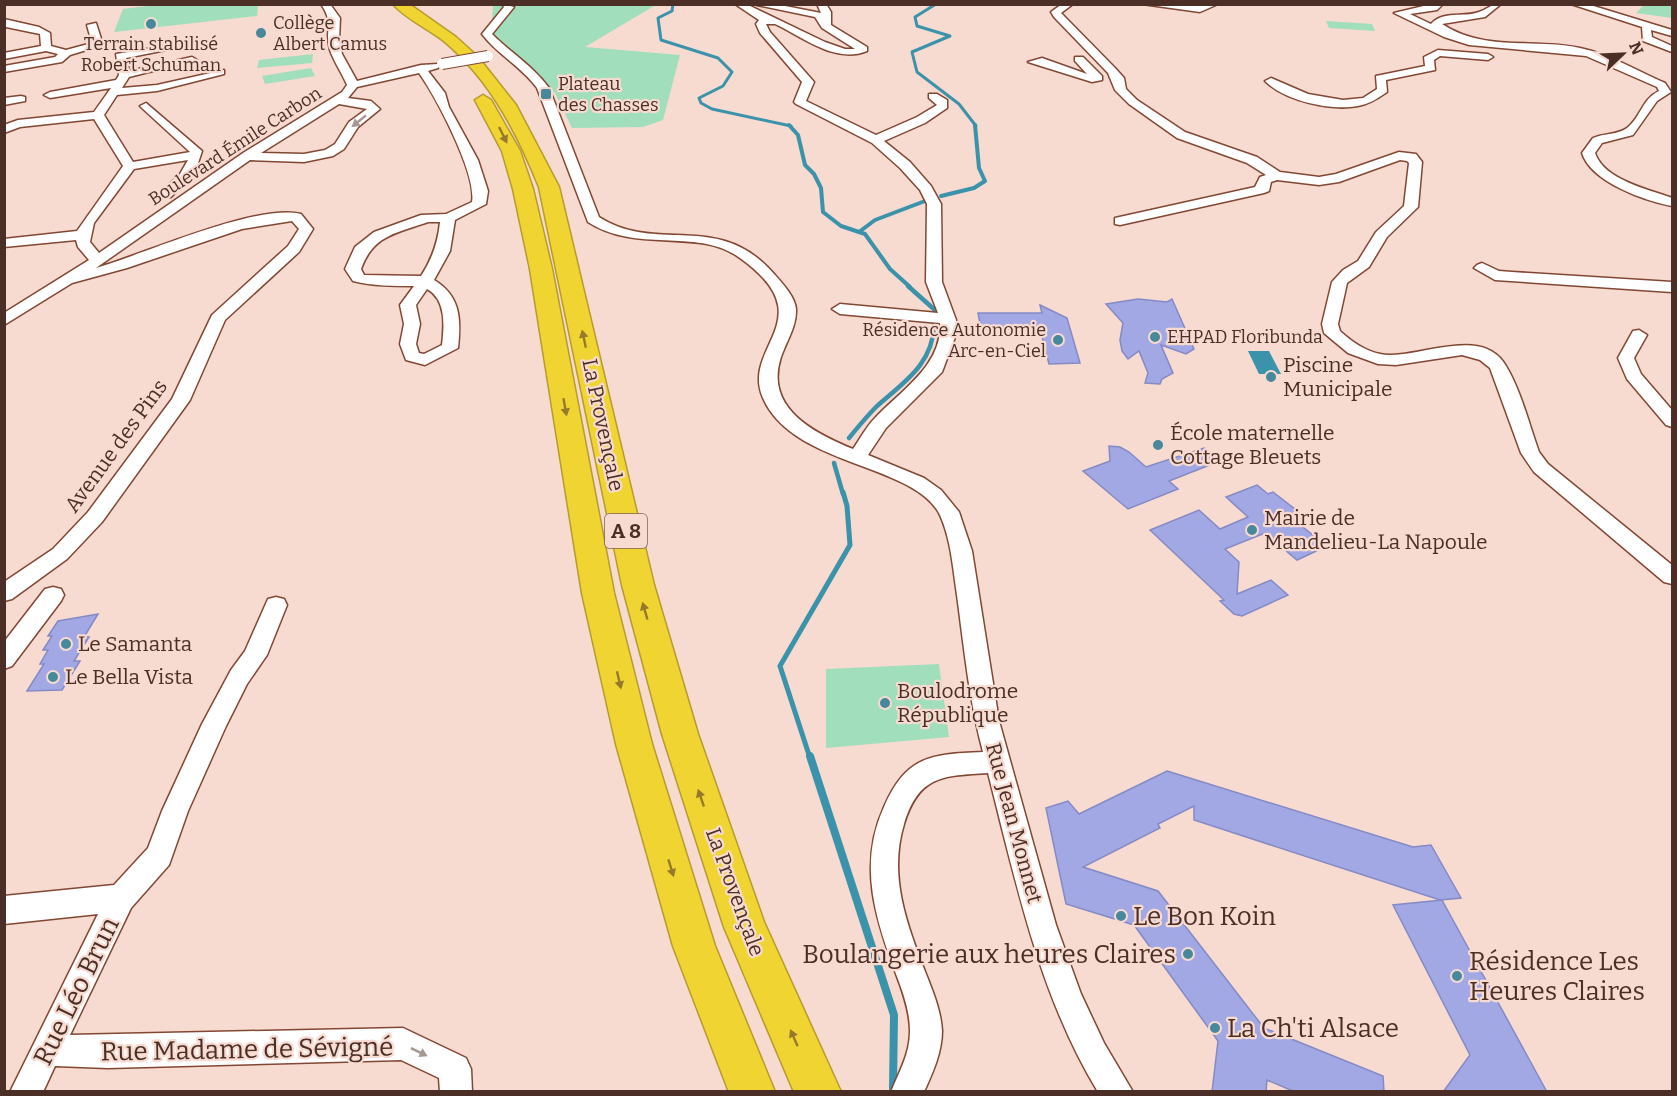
<svg xmlns="http://www.w3.org/2000/svg" width="1677" height="1096" viewBox="0 0 1677 1096" font-family="Bitter,serif">
	<rect width="100%" height="100%" fill="#f7dad0"/>
	<g fill="#a1debb">
		<polygon points="164,4 258,4 258,5 257,16 114,32 123,9"/>
		<polygon points="651,4 654,6 585,47 680,55 663,120 643,127 572,128 555,93 491,33 493,5"/>
		<polygon points="1644,5 1672,5 1672,18 1636,13"/>
		<polygon points="1326,21 1372,24 1375,31 1329,28"/>
		<polygon points="313,54 312,63 257,68 259,60"/>
		<polygon points="311,68 315,76 265,84 262,76"/>
		<polygon points="939,664 949,737 826,748 826,669"/>
	</g>
	<polygon fill="#3b93ab" points="1248,351 1269,351 1281,374 1259,374"/>
	<g fill="none" stroke-linecap="round" stroke-linejoin="round">
		<g stroke="#3b93ab" stroke-width="3">
			<polyline points="673,4 672,11 658,18 661,40 718,58 732,72 723,86 699,98 701,103 712,109 791,126"/>
			<polyline points="936,4 915,17 917,26 950,36 912,52 917,72 959,104 976,126"/>
		</g>
		<g stroke="#3b93ab" stroke-width="4">
			<polyline points="789,125 798,135 805,165 814,174 821,188 823,212 841,226 865,234 890,269 910,287"/>
			<polyline points="941,196 974,188 985,181 979,168 975,125"/>
			<polyline points="859,232 875,220 925,201"/>
		</g>
		<g stroke="#3b93ab" stroke-width="4.5">
			<polyline points="908,286 936,311"/>
			<path d="M 849,438 C 858,427 867,416 877,406 C 904,382 933,364 934,325"/>
			<polyline points="834,463 843,494"/>
		</g>
		<polyline stroke="#3b93ab" stroke-width="5" points="810,758 780,666 850,545 847,506 843,492"/>
		<polyline stroke="#3b93ab" stroke-width="8" points="810,756 894,1015 893,1089"/>
	</g>
	<g fill="#a1a8e4" stroke="#848ac5" stroke-width="1.5">
		<polygon points="1138,299 1167,302 1172,299 1194,349 1186,354 1161,345 1173,373 1162,379 1160,384 1145,383 1148,373 1139,351 1128,359 1122,351 1120,340 1123,323 1106,304"/>
		<polygon points="1040,305 1067,318 1080,363 1049,364 1040,329 981,329 978,313 1042,313"/>
		<polygon points="1109,446 1120,447 1129,452 1146,467 1204,448 1220,461 1169,481 1178,489 1128,509 1083,471 1110,461"/>
		<polygon points="1257,485 1268,494 1273,492 1304,516 1294,520 1327,546 1297,560 1265,533 1225,549 1239,562 1237,594 1271,580 1288,595 1242,616 1234,614 1220,601 1224,600 1150,530 1199,510 1220,529 1248,517 1226,497"/>
		<polygon points="98,614 84,637 89,637 74,661 80,661 62,690 27,691 44,664 40,664 48,650 43,650 52,636 48,636 58,621"/>
		<polygon points="1167,771 1413,847 1431,845 1461,898 1440,900 1194,820 1194,806 1158,824 1160,828 1083,867 1158,891 1264,1028 1383,1076 1384,1092 1295,1092 1267,1080 1266,1092 1212,1092 1218,1041 1134,925 1066,904 1046,808 1068,801 1079,814"/>
		<polygon points="1442,900 1547,1092 1443,1092 1470,1055 1393,905"/>
	</g>
	<g fill="none" stroke-linecap="round" stroke-linejoin="round">
		<defs>
			<g id="minor">
				<path d="M 321,4 L 330,4 L 340,18 L 339,40 L 342,54 L 357,81 L 421,65 L 438,64 L 438,68 L 428,71 L 445,93 L 449,107 L 478,160 L 488,191 L 486,204 L 455,220 L 450,251 L 434,280 C 461,296 461,320 458,348 L 425,365 L 406,360 L 400,344 L 404,324 L 400,305 L 414,286 C 393,286 373,286 353,281 L 345,269 L 355,247 L 374,232 L 421,215 L 446,214 L 472,202 C 477,174 436,97 419,73 L 357,87 L 348,98 L 371,101 L 380,109 L 358,127 L 344,149 L 333,156 L 304,162 L 250,160 L 96,268 C 144,254 257,203 301,214 L 313,229 L 299,252 L 225,320 L 190,400 L 102,522 L 67,559 L 12,599 L 4,601 L 4,582 L 53,549 L 88,512 L 172,399 L 212,315 L 288,246 L 299,229 L 292,221 L 242,229 L 127,268 L 72,283 L 4,325 L 4,313 L 89,260 L 78,247 L 76,240 L 4,247 L 4,239 L 77,231 L 123,166 L 94,119 L 20,127 L 4,133 L 4,125 L 18,120 L 94,112 L 111,88 L 50,98 L 44,95 L 50,92 L 116,80 L 119,75 L 116,54 L 171,45 L 176,48 L 126,58 L 129,71 L 192,57 L 197,60 L 129,77 L 122,88 L 157,85 L 224,70 L 224,74 L 157,91 L 117,95 L 104,115 L 133,162 L 190,152 L 142,108 L 140,106 L 146,103 L 202,151 L 195,172 L 171,197 L 161,197 L 159,194 L 180,174 L 188,160 L 134,169 L 94,223 L 90,242 L 99,253 L 243,153 L 342,92 L 347,85 C 342,73 334,62 330,50 C 324,29 335,25 321,4 ZM 339,104 L 367,109 L 349,122 L 335,144 L 325,150 L 304,154 L 261,153 ZM 428,222 L 440,222 C 438,243 432,259 421,276 L 364,275 L 361,269 C 373,235 397,233 428,222 ZM 427,289 C 447,300 444,327 442,345 L 424,354 L 419,353 L 416,344 L 420,324 L 416,305 Z"/>
				<path d="M 502,4 L 514,7 L 492,34 C 511,53 533,66 549,88 L 599,217 C 658,255 719,209 775,275 C 783,284 795,297 796,309 C 797,326 786,342 781,357 C 764,408 814,433 853,449 C 860,439 866,427 875,418 C 900,391 943,365 940,323 L 840,314 L 832,309 L 840,304 L 938,313 L 926,282 L 927,204 L 920,190 L 900,168 L 872,143 L 796,104 L 794,102 L 802,82 L 760,33 L 756,24 L 759,20 L 735,4 L 746,4 L 825,42 L 845,49 L 855,49 L 822,28 L 815,17 L 757,5 L 775,4 L 821,13 L 817,4 L 826,4 L 831,12 L 831,25 L 867,47 L 867,51 C 835,64 803,37 775,24 L 766,24 L 770,32 L 814,82 L 806,101 L 876,135 L 917,117 L 937,105 L 929,98 L 929,94 L 937,94 L 947,100 L 947,108 L 925,123 L 884,141 L 910,162 L 931,186 L 941,204 L 942,282 L 956,320 L 957,332 L 942,372 L 886,428 L 868,455 L 924,478 L 941,490 L 959,512 L 972,551 L 999,721 L 1056,925 L 1081,994 L 1104,1043 L 1133,1092 L 1098,1092 C 1039,995 1016,882 988,773 C 943,776 919,775 904,824 C 888,876 907,925 926,974 C 933,992 941,1011 942,1031 C 942,1052 933,1072 924,1092 L 891,1092 C 899,1072 910,1054 910,1031 C 910,1012 903,992 896,974 C 875,918 858,864 884,807 C 906,756 931,754 983,752 C 969,700 964,647 957,595 C 953,569 951,539 940,515 C 915,463 793,467 763,398 C 740,346 825,319 740,258 C 698,227 637,254 588,222 L 537,88 C 522,67 498,55 482,34 L 504,7 Z"/>
				<path d="M 1062,4 L 1073,4 L 1061,13 L 1063,15 L 1116,69 L 1124,78 L 1126,89 L 1137,100 L 1185,132 L 1257,157 L 1280,172 L 1319,177 L 1336,174 L 1399,152 L 1416,154 L 1422,162 L 1418,207 L 1387,237 L 1369,267 L 1347,283 L 1338,324 L 1340,331 C 1351,341 1365,351 1380,354 C 1415,361 1482,323 1506,366 C 1521,391 1529,424 1539,452 L 1548,464 L 1672,565 L 1672,584 L 1664,582 L 1534,472 L 1521,453 L 1490,368 L 1480,360 L 1462,355 L 1396,365 L 1378,364 L 1348,353 L 1324,333 L 1322,324 L 1332,282 L 1343,270 L 1358,261 L 1376,232 L 1404,206 L 1409,163 L 1407,161 L 1400,160 L 1339,182 L 1319,185 L 1277,180 L 1271,182 L 1269,191 L 1264,193 L 1120,225 L 1115,224 L 1115,218 L 1255,187 L 1260,177 L 1266,175 L 1247,163 L 1177,138 L 1129,104 L 1115,90 L 1108,73 L 1054,17 L 1051,12 Z"/>
				<polygon points="1142,4 1218,4 1200,12"/>
				<path d="M 1432,4 L 1443,4 L 1437,10 L 1410,14 L 1431,24 C 1444,10 1462,18 1479,12 C 1488,9 1490,4 1501,4 L 1485,17 L 1442,24 C 1485,52 1533,38 1580,48 C 1610,54 1637,71 1665,83 L 1671,92 L 1657,101 L 1633,135 L 1602,143 L 1595,153 C 1604,180 1648,189 1672,198 L 1672,206 C 1645,201 1591,182 1582,153 L 1593,138 C 1604,133 1618,135 1627,128 C 1641,117 1642,99 1659,91 L 1657,87 L 1586,56 L 1469,45 L 1444,37 L 1394,13 Z"/>
				<polygon points="1571,4 1587,4 1672,30 1672,36 1651,30 1652,37 1672,46 1672,52 1643,41 1642,27"/>
				<polygon points="4,19 39,27 50,33 51,46 66,50 92,43 87,25 96,23 103,45 70,55 62,62 4,72 4,66 55,57 58,54 46,51 4,59 4,53 41,46 40,34 6,27"/>
				<path d="M 1438,50 L 1488,54 L 1493,57 L 1488,60 L 1440,56 L 1434,60 L 1435,70 L 1386,80 L 1387,92 C 1377,99 1369,104 1358,106 C 1331,111 1285,101 1265,81 L 1271,78 L 1308,94 L 1343,100 L 1363,98 L 1377,89 L 1376,76 L 1425,66 L 1424,57 Z"/>
				<polygon points="1075,57 1083,57 1102,76 1102,80 1092,82 1028,62 1042,58 1087,74 1075,61"/>
				<polygon points="21,96 25,97 25,101 4,105 4,98"/>
				<polygon points="1482,263 1499,271 1512,272 1672,282 1672,292 1495,280 1474,268 1477,265"/>
				<polygon points="1639,330 1647,335 1634,358 1641,374 1672,410 1672,427 1666,425 1627,379 1618,358 1633,331"/>
				<polygon points="53,587 61,589 64,595 61,601 12,666 4,669 4,642 45,589"/>
				<polygon points="276,597 284,599 287,605 267,655 247,684 226,726 188,811 169,865 131,908 70,1035 403,1028 466,1058 471,1069 472,1092 440,1092 439,1078 401,1060 108,1068 55,1066 43,1092 10,1092 98,914 4,924 4,896 114,885 148,848 162,811 202,724 231,670 245,651 268,599"/>
			</g>
			<g id="highway">
				<path d="M 393,4 L 409,4 L 456,37 L 478,57 L 516,105 L 559,187 L 654,585 L 698,734 L 764,922 L 841,1092 L 794,1092 L 724,927 L 662,734 L 622,585 L 539,187 C 517,133 491,81 445,42 C 429,29 406,19 393,4 Z"/>
				<polygon points="483,95 491,100 520,151 533,189 552,269 614,593 652,744 715,946 775,1092 729,1092 673,946 616,744 582,593 530,269 513,189 502,151 475,100"/>
			</g>
		</defs>
		<use href="#minor" stroke="#824733" stroke-width="3"/>
		<use href="#highway" stroke="#b69b2e" stroke-width="3"/>
		<use href="#minor" fill="#fff" fill-rule="evenodd"/>
		<use href="#highway" fill="#f0d532" fill-rule="evenodd"/>
		<defs>
			<polyline id="minor-bridge" points="442,64 488,56"/>
		</defs>
		<use href="#minor-bridge" stroke="#824733" stroke-width="12" stroke-linecap="butt"/>
		<use href="#minor-bridge" stroke="#fff" stroke-width="10"/>
	</g>
	<defs><path id="oneway-solid" d="M-6-.8H1V-3.2L6.5 0L1 3.2V.8H-6Z" transform="scale(1.5)"/></defs>
	<g fill="#a59792">
		<use href="#oneway-solid" transform="translate(359 121) rotate(141)"/>
		<use href="#oneway-solid" transform="translate(419 1052) rotate(26)"/>
	</g>
	<g fill="#957a2b">
		<use href="#oneway-solid" transform="translate(503 135) rotate(64)"/>
		<use href="#oneway-solid" transform="translate(584 339) rotate(-102)"/>
		<use href="#oneway-solid" transform="translate(565 407) rotate(80)"/>
		<use href="#oneway-solid" transform="translate(645 611) rotate(-106)"/>
		<use href="#oneway-solid" transform="translate(619 680) rotate(77)"/>
		<use href="#oneway-solid" transform="translate(701 798) rotate(-109)"/>
		<use href="#oneway-solid" transform="translate(671 868) rotate(73)"/>
		<use href="#oneway-solid" transform="translate(794 1038) rotate(-114)"/>
	</g>
	<g fill="#47889b" stroke="#f7dad0" stroke-width="2">
		<circle cx="151" cy="24" r="6"/>
		<circle cx="261" cy="33" r="6"/>
		<rect x="540" y="88" width="12" height="12" rx="3"/>
		<circle cx="1155" cy="337" r="6"/>
		<circle cx="1058" cy="340" r="6"/>
		<circle cx="1271" cy="377" r="6"/>
		<circle cx="1158" cy="445" r="6"/>
		<circle cx="1252" cy="530" r="6"/>
		<circle cx="66" cy="644" r="6"/>
		<circle cx="53" cy="677" r="6"/>
		<circle cx="885" cy="703" r="6"/>
		<circle cx="1121" cy="916" r="6"/>
		<circle cx="1188" cy="954" r="6"/>
		<circle cx="1457" cy="976" r="6"/>
		<circle cx="1215" cy="1028" r="6"/>
	</g>
	<g text-anchor="middle" stroke-width="4.5" stroke-linejoin="round" paint-order="stroke">
		<g font-size="18" fill="#4b2f26" stroke="#f7dad0" text-anchor="start">
			<text x="273" y="29">Collège<tspan x="273" dy="21">Albert Camus</tspan></text>
			<text x="151" y="50" text-anchor="middle">Terrain stabilisé<tspan x="151" dy="21">Robert Schuman</tspan></text>
			<text x="558" y="90">Plateau<tspan x="558" dy="21">des Chasses</tspan></text>
			<text x="1046" y="336" text-anchor="end">Résidence Autonomie<tspan x="1046" dy="21">Arc-en-Ciel</tspan></text>
			<text x="1167" y="343">EHPAD Floribunda</text>
		</g>
		<g font-size="18" fill="#4b2f26" stroke="#f7dad0">
			<text transform="translate(235 146) rotate(-33)" y="6">Boulevard Émile Carbon</text>
		</g>
		<rect fill="#f7dad0" stroke="#7f6259" stroke-width="1.5" x="605" y="514" width="42" height="34" rx="4.5"/>
		<g font-size="20" font-weight="bold" fill="#4b2f26">
			<text x="626" y="538">A 8</text>
		</g>
		<g font-size="21" fill="#4b2f26" stroke="#f7dad0" text-anchor="start">
			<text x="1283" y="372">Piscine<tspan x="1283" dy="24">Municipale</tspan></text>
			<text x="1170" y="440">École maternelle<tspan x="1170" dy="24">Cottage Bleuets</tspan></text>
			<text x="1264" y="525">Mairie de<tspan x="1264" dy="24">Mandelieu-La Napoule</tspan></text>
			<text x="78" y="651">Le Samanta</text>
			<text x="65" y="684">Le Bella Vista</text>
			<text x="897" y="698">Boulodrome<tspan x="897" dy="24">République</tspan></text>
		</g>
		<g font-size="21" fill="#4b2f26" stroke="#f7dad0">
			<text transform="translate(603 425) rotate(78)" y="7">La Provençale</text>
			<text transform="translate(116 446) rotate(-54)" y="7">Avenue des Pins</text>
			<text transform="translate(1014 823) rotate(75)" y="7">Rue Jean Monnet</text>
			<text transform="translate(735 892) rotate(70)" y="7">La Provençale</text>
		</g>
		<g font-size="26" fill="#4b2f26" stroke="#f7dad0" text-anchor="start">
			<text x="1133" y="925">Le Bon Koin</text>
			<text x="1176" y="963" text-anchor="end">Boulangerie aux heures Claires</text>
			<text x="1469" y="970">Résidence Les<tspan x="1469" dy="30">Heures Claires</tspan></text>
			<text x="1227" y="1037">La Ch'ti Alsace</text>
		</g>
		<g font-size="26" fill="#4b2f26" stroke="#f7dad0">
			<text transform="translate(76 991) rotate(-64)" y="9">Rue Léo Brun</text>
			<text transform="translate(247 1049) rotate(-1)" y="9">Rue Madame de Sévigné</text>
		</g>
	</g>
	<rect width="1677" height="1096" fill="none" stroke="#4b2f26" stroke-width="12"/>
	<g transform="translate(1623 54) rotate(67)" stroke="#f7dad0" stroke-width="4.5" paint-order="stroke">
	<path d="M0-4.5L10 22L0 15L-10 22Z" fill="#4b2f26"/>
	<text y="-9" font-size="16" font-weight="bold" text-anchor="middle" fill="#4b2f26">N</text>
	</g>
</svg>
